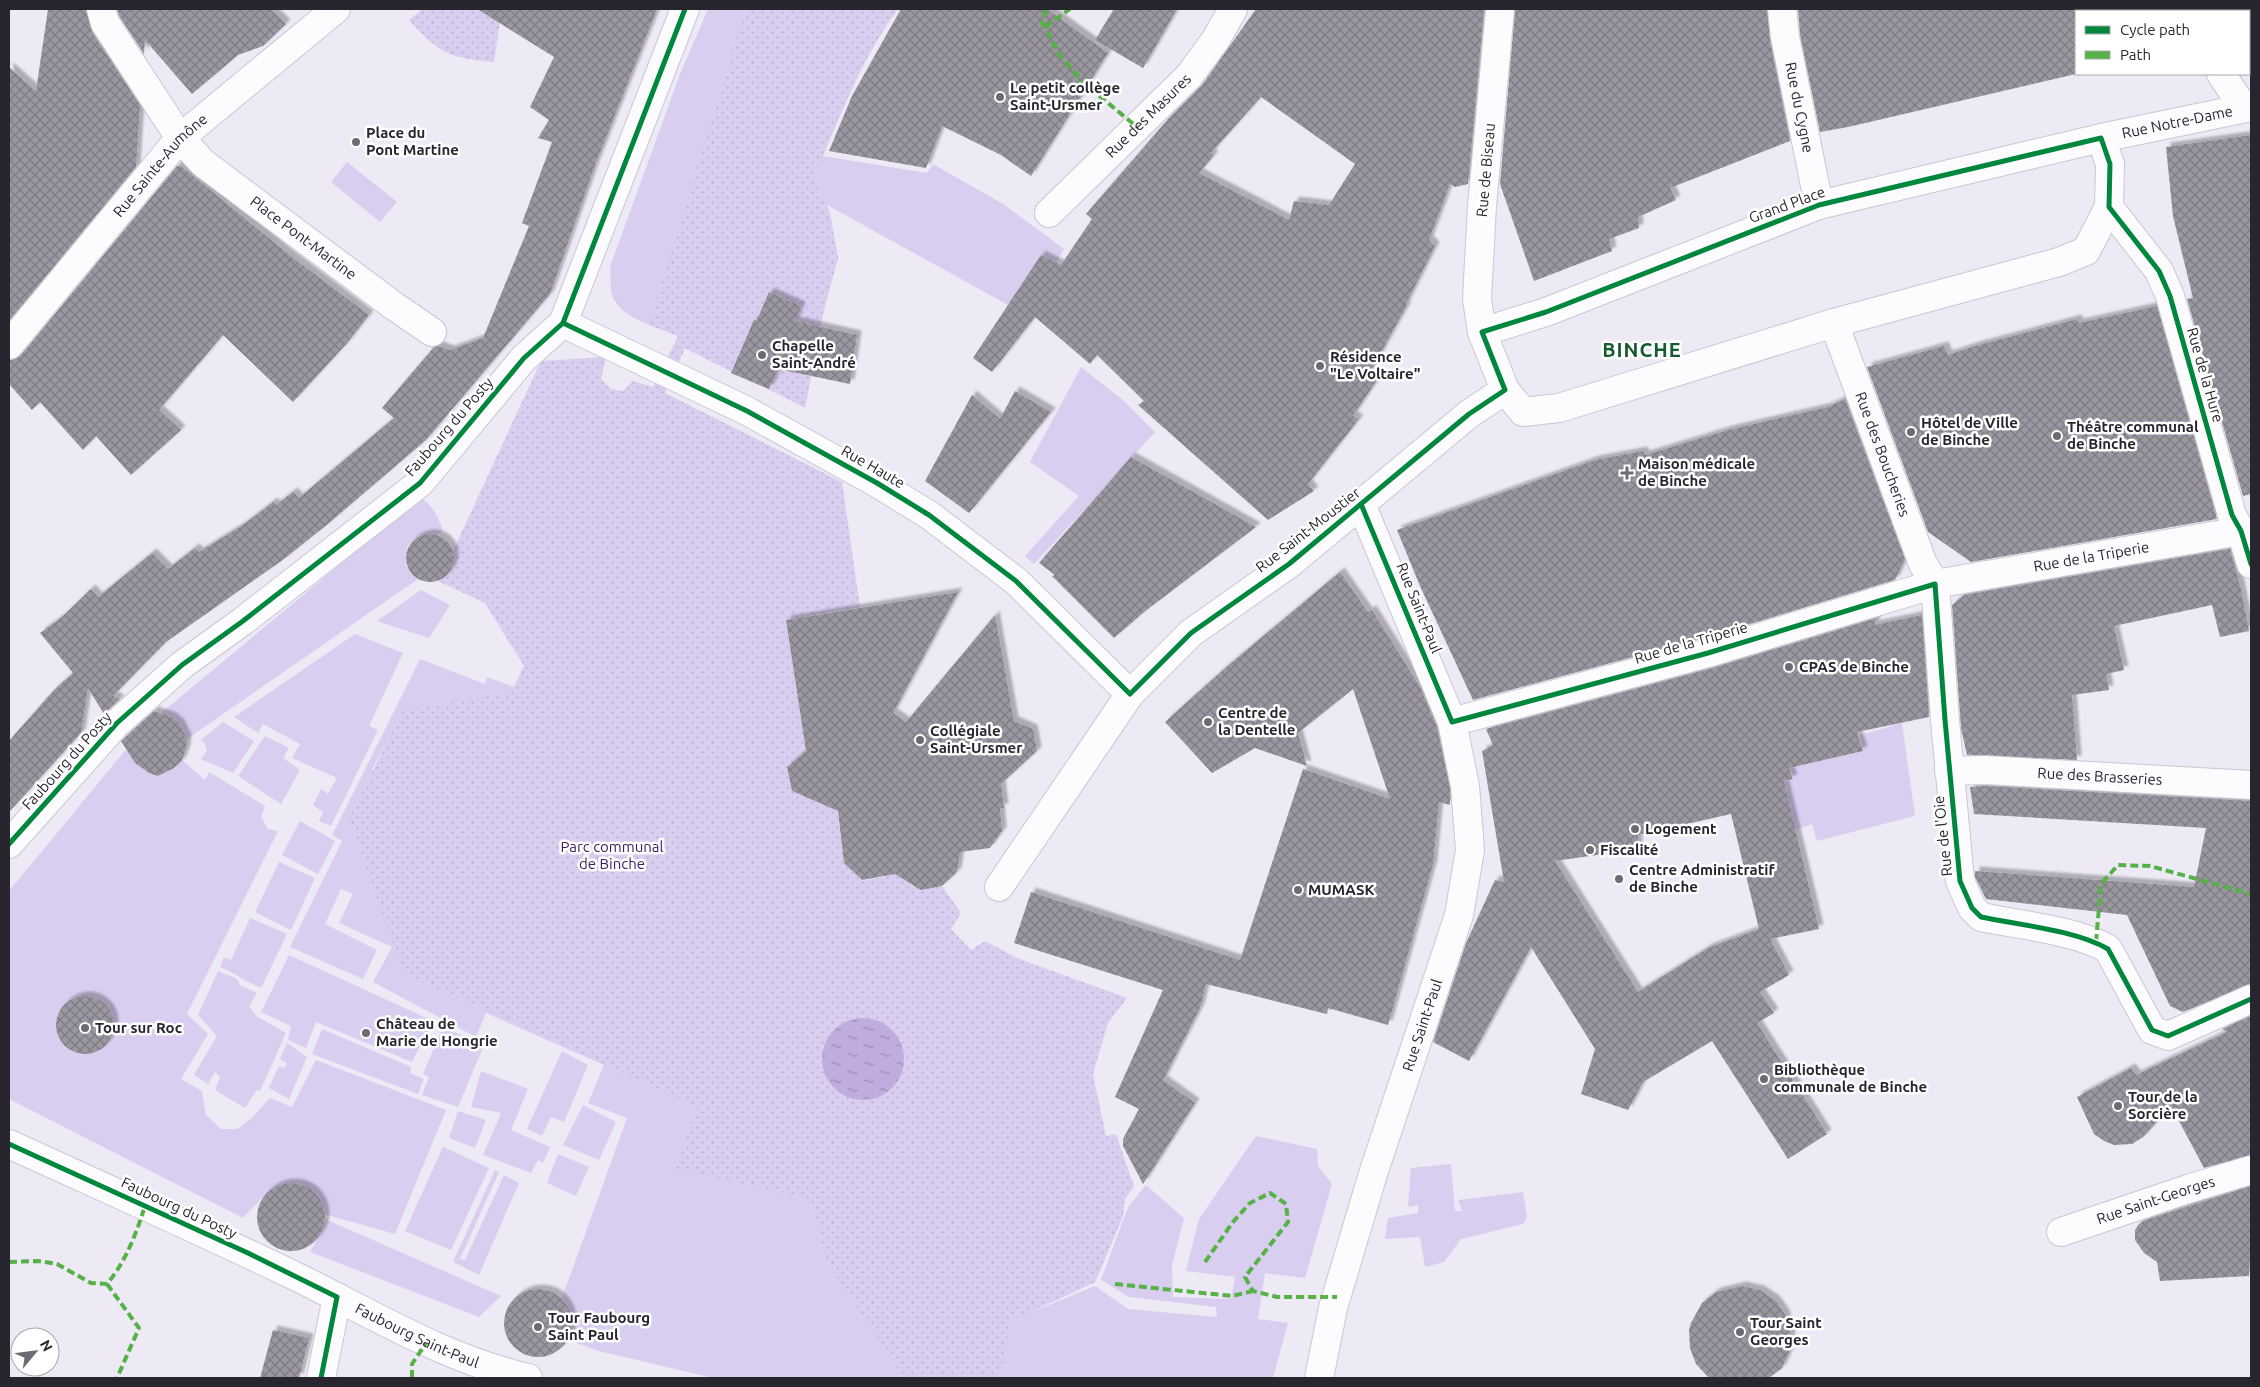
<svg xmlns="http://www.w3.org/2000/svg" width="2260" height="1387" viewBox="0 0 2260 1387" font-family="Ubuntu,sans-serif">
	<defs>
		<pattern id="park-dots" width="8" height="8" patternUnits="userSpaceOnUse" patternTransform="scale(1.25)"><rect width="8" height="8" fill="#dacef0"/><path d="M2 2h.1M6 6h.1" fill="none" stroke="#bbb1ce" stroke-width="1.8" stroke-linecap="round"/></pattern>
		<pattern id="water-ripples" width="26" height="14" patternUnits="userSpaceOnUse" patternTransform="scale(1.25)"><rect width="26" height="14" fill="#c0acde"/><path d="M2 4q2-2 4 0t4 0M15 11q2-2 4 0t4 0" fill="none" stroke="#9c8cb4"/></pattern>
		<pattern id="building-cross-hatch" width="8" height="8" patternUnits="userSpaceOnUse" patternTransform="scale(1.25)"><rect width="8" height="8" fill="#9a97a0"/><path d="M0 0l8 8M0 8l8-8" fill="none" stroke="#7e7b83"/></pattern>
		<filter id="shadow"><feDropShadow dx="4.5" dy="-4.5" stdDeviation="1" flood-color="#0004"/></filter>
	</defs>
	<rect width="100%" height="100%" fill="#ede9f5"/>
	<g fill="#dacef0" fill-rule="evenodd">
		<path d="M 708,9 L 762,9 L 670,333 C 650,325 620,317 612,295 C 610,287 611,275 610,267 L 680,74 Z"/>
		<path d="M 898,9 C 865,53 844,107 823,156 L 927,173 L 933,164 L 1003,204 L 1064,249 L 1026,315 L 827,205 L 838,258 L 823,313 L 805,408 L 758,178 Z"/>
		<polygon points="347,162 397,202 380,222 331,182"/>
		<polygon points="1081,367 1124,401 1155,432 1034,564 1025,556 1079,496 1030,462"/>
		<path d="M 420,498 C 433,505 438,517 443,531 C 427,542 402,529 406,566 L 418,579 L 187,739 C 182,724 175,718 161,713 Z"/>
		<polygon points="421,590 450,605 429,638 377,621"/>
		<polygon points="355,634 403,653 369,726 378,730 331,826 319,821 323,812 313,805 321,789 328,794 337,778 292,758 300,744 263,724 258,733 234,717"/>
		<path d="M 420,659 L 485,684 L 487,677 L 522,690 L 525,698 L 391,735 L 373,767 L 359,812 L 1123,1216 L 1095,1282 L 1027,1314 L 1095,1286 L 1128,1309 L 1217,1317 L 1216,1307 L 1129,1297 L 1101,1280 L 1128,1207 L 1146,1185 L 1184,1218 L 1172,1265 L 1173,1297 L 1231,1299 L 1235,1277 L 1186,1271 L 1199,1219 L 1256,1136 L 1317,1149 L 1318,1166 L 1332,1184 L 1305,1278 L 1265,1273 L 1258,1319 L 1288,1323 L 1273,1378 L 713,1378 L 599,1351 L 568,1340 C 576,1324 571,1311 562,1298 L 627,1118 L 588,1103 L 604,1065 L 486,1013 L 476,1037 L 373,982 L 392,947 L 339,923 L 353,894 L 341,889 L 325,924 L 377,950 L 363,979 L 290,947 L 342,841 L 332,835 Z"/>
		<polygon points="223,722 254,741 233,773 201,759 207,751 204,742 201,740"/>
		<polygon points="1902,723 1915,816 1817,841 1812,824 1795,830 1775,784 1794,779 1790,767 1863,751 1860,735"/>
		<polygon points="265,736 289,748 283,758 300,770 281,804 238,776"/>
		<path d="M 128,747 C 135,763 141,771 158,776 L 174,768 L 182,760 L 205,780 L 209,772 L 265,806 L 261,817 L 268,829 L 278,831 L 187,1014 L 208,1034 L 181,1079 L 202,1091 L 206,1115 L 221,1129 L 237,1129 L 252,1118 L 270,1098 L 292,1107 L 316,1060 L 446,1110 L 395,1234 L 263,1197 L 243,1218 L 9,1099 L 9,891 ZM 84,996 C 108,1002 107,1010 115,1031 C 77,1094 23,1008 84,996 Z"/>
		<polygon points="300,821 335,841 318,874 282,855"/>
		<polygon points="279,862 315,878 291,930 255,912"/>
		<path d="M 250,918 L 287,934 L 261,988 C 246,982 235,973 220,967 L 224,958 L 231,960 Z"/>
		<polygon points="289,955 433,1021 412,1062 316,1022 306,1048 288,1040 291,1026 261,1012"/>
		<polygon points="218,971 237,979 241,986 257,993 249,1006 256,1016 286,1033 260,1091 257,1090 245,1108 215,1090 220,1077 215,1072 208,1084 194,1075 217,1036 198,1015"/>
		<polygon points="443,1027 484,1045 458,1107 422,1095 429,1077 423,1074"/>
		<polygon points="322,1029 411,1067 410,1073 424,1079 418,1094 312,1054"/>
		<polygon points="287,1043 307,1057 289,1099 269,1088 279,1066 284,1068 287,1063 280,1059"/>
		<polygon points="562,1051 588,1065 564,1122 551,1117 542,1136 527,1129"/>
		<polygon points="481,1071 528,1089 511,1130 550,1147 543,1163 538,1160 531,1173 483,1155 501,1113 471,1107"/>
		<polygon points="583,1105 616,1122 599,1160 563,1145"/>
		<polygon points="458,1111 486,1120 475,1148 449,1138"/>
		<polygon points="443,1147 489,1168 451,1250 405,1231"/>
		<polygon points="558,1154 589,1167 576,1196 547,1183"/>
		<polygon points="1451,1164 1455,1211 1462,1211 1458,1200 1523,1192 1527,1217 1523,1224 1461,1239 1444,1262 1425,1267 1420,1237 1385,1239 1388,1218 1418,1213 1418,1205 1408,1207 1411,1168"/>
		<polygon points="495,1170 499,1172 460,1259 465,1260 504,1175 519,1183 479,1275 453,1262"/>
		<polygon points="325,1219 501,1296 479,1317 310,1252 324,1228"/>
	</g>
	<g fill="url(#park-dots)">
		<path d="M 423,9 L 474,9 L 500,21 L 494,62 C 449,58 440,54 409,20 Z"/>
		<path d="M 746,9 L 898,9 C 862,57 836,123 813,178 L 830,213 L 838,258 L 823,313 L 805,408 C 765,387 725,369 685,348 L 665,393 L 842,482 L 860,607 L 786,620 L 806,751 L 787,767 L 792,791 L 815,801 L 836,799 L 844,862 L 862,881 L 886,876 L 892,862 L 921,890 L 942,886 L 961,913 L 951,929 L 971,950 L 985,941 L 1017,958 L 1127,998 L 1108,1023 L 1093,1074 L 1106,1136 L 1116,1134 L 1134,1187 L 1125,1199 L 1123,1216 L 1095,1282 L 1009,1321 L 1006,1353 L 998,1378 L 904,1378 L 826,1261 L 811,1199 L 675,1168 L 698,1107 L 476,1005 L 404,974 L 349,818 L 403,710 L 511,693 L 524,666 L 485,603 L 438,581 C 451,575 455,564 453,551 L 541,361 L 606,357 L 601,379 L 611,389 L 623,391 L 633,381 L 653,387 L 678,336 L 649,325 Z"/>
	</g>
	<circle fill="url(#water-ripples)" cx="863" cy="1059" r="41"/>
	<g fill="url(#building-cross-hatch)" fill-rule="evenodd" filter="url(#shadow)">
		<polygon points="48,9 86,9 92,32 140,105 136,167 9,321 9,67 36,91"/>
		<polygon points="117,9 271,9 286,24 263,46 238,55 192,94 145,40 144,54 119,16"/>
		<polygon points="477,9 657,9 595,165 550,294 426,440 329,523 284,559 166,642 113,696 120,699 104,714 88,688 81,733 9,812 9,741 54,690 73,673 40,633 62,617 91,589 98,597 152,553 168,569 195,548 199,552 243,525 273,502 276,505 293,492 299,498 394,418 382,408 434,347 439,346 450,350 483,338 529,226 522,223 552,142 538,138 549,120 530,107 554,57"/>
		<polygon points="901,9 1047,9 1108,53 1031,176 1001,155 942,126 926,168 829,151 852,96"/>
		<polygon points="1114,9 1177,9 1143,68 1095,40"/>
		<path d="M 1256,9 L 1484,9 L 1468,184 L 1455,187 L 1450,184 L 1429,240 L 1435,246 L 1406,304 L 1406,307 L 1369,374 L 1377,380 L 1353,416 L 1359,419 L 1308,484 L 1314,491 L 1268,520 L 1138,405 L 1144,401 L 1097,355 L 1090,364 L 1035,317 L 992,372 L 973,358 L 1041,255 L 1061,265 L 1092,219 L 1086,214 L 1169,118 L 1202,85 ZM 1261,97 L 1355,164 L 1329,205 L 1294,201 L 1289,220 L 1199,173 L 1214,155 L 1211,153 Z"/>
		<polygon points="1515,9 1767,9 1770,40 1790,141 1670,188 1676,200 1638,217 1639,228 1609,239 1612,251 1534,281 1500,184"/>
		<polygon points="1798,9 2076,9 2076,74 1848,127 1820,132 1800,35"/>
		<polygon points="2251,135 2251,494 2243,496 2187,299 2193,298 2173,216 2166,147"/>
		<polygon points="177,166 181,166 292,257 369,315 348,342 293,402 223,335 159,410 181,430 131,475 96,436 83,450 40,402 32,410 9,384 9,360 15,359 21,355"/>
		<polygon points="769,292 801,306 795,321 857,335 850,384 778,369 769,389 731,373 754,320 757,320"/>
		<polygon points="2157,306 2217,519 1971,562 1928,532 1867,367 1944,346 1948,355 1975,346 2077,319 2079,323"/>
		<polygon points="1015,391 1051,412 969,513 925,481 972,395 1000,419"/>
		<polygon points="1845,399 1905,559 1895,580 1704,638 1473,700 1420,586 1397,530 1595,460 1643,451 1645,455 1728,430 1828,407"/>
		<polygon points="1131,457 1256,527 1144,612 1114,638 1052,576 1055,575 1039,563"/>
		<circle cx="430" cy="558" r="24"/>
		<polygon points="2230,549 2241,589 2249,631 2220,637 2212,605 2114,626 2124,670 2106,674 2109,690 2072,695 2077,760 1967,755 1961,728 1952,605 1964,595"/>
		<polygon points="1340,572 1368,612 1372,610 1420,687 1437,727 1450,788 1450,805 1439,802 1433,864 1388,1025 1328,1008 1327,1014 1206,984 1200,1008 1163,1080 1195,1103 1143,1184 1123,1146 1123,1139 1139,1109 1115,1097 1163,990 1014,943 1031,892 1240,960 1303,769 1390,799 1353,689 1298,733 1307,766 1255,748 1212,773 1165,722 1224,669"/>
		<polygon points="958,592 893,713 906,722 995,615 1014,721 1033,729 1037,751 1001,784 1004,808 1000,808 1002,831 990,848 960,852 957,872 942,886 921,890 895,874 862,880 844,863 838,811 792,791 787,767 806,751 786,620"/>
		<path d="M 1922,615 L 1929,717 L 1857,732 L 1863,751 L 1789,768 L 1793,779 L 1784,781 L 1819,929 L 1770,939 L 1789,975 L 1760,992 L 1774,1013 L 1757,1023 L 1827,1134 L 1788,1159 L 1712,1041 L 1643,1082 L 1628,1110 L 1581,1094 L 1595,1049 L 1531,947 L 1469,1061 L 1433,1042 L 1466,943 L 1495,880 L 1504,882 L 1482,751 L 1493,745 L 1486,729 L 1713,668 L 1877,618 L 1874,625 ZM 1731,814 L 1759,929 L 1708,948 L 1638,992 L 1555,861 L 1638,849 L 1638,835 Z"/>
		<polygon points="154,711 172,717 180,724 187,739 186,749 182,760 174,768 158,776 149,773 135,763 121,741"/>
		<polygon points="1985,786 2251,801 2251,984 2183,1012 2170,1006 2127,915 1986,899 1975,877 1975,871 2194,887 2206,828 1974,814 1970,787"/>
		<circle cx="85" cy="1025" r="29"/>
		<polygon points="2251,1016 2251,1155 2204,1168 2171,1106 2143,1137 2132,1144 2114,1145 2104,1141 2094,1134 2077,1097 2131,1068 2136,1075 2227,1032 2222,1029"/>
		<circle cx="291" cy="1217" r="34"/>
		<polygon points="2251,1186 2251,1260 2249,1261 2249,1276 2160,1281 2157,1262 2144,1253 2135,1240 2135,1230 2139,1224 2143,1221"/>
		<polygon points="1742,1286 1760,1290 1775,1300 1785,1314 1791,1334 1789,1352 1782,1368 1769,1378 1709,1378 1696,1364 1690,1348 1689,1330 1691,1323 1702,1303 1716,1292"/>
		<circle cx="538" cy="1323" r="34"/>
		<polygon points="273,1330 309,1338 299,1378 260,1378"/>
	</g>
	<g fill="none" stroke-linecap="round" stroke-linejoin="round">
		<defs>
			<g id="minor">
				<path id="s1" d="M 101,9 L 105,23 L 180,138 L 203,163 L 394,306 L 432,332"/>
				<polyline points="1500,9 1482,206 1477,299 1482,332 1505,390 1523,412 1559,408 1834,323 2059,262 2086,251 2109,207 2110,164 2101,138"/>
				<path id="s2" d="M 1782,9 L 1785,37 L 1819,205"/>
				<polyline points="2178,9 2179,11"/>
				<polyline points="2221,74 2244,108"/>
				<polyline points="2109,207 2159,271 2170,296 2232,515 2241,531 2251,564"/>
				<path id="s3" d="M 1049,213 L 1189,76 L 1216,39 L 1233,9"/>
				<polyline points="563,323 747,411 877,483 929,515 1016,581 1130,694"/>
				<path id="s4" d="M 1834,323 L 1923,564 L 1935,584 L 1945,720 L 1960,881 L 1972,908 L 1981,917 C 2019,925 2075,930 2108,949 L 2152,1030 L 2168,1036 L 2251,999"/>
				<path id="s5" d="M 1482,332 L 1546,312 L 1819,205 L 2101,138 L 2251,107"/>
				<path id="s6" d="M 9,345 L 180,138 L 336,9"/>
				<path id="s7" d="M 1452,722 L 1708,653 L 1935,584 L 2241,531"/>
				<path id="s8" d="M 1949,771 L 1985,770 L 2251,785"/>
				<polyline points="9,844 117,723 182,665 243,621 420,483 524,358 563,323 685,9"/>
				<polyline points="999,887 1130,694 1191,633 1289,564 1469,414 1505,390"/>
				<path id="s9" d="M 9,1144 C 105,1188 202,1231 297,1277 C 372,1314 446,1359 528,1378"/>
				<path id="s10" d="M 2061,1232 L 2188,1189 L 2251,1170"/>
				<polyline points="321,1378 337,1297"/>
				<path id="s11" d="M 1319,1378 L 1333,1308 L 1373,1174 L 1459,915 L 1470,850 L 1465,786 L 1452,722 L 1361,504"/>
			</g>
		</defs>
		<use href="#minor" stroke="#cac7d0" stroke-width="30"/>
		<use href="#minor" stroke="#fcfcfe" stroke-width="28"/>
		<g stroke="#56b246" stroke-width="4" stroke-dasharray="8 4" stroke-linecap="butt">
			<polyline points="1046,9 1042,22 1061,57 1085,84 1137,127"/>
			<polyline points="1045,27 1070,9"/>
			<polyline points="2096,942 2101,884 2118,865 2150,866 2251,894"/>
			<path d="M 9,1262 L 38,1261 L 57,1264 L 91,1283 L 107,1284 C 126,1261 136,1234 145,1206"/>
			<polyline points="1205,1262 1233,1222 1250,1203 1270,1193 1286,1204 1288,1222 1245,1277 1253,1291 1277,1297 1337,1297"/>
			<polyline points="107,1284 139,1328 117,1378"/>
			<polyline points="1115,1284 1232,1296 1253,1291"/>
			<polyline points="412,1378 412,1364 426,1343"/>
		</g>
		<defs>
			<g id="cycleway">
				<polyline points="563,323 747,411 877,483 929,515 1016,581 1130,694 1191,633 1289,564 1469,414 1505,390 1482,332 1546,312 1819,205 2101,138 2110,164 2109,207 2159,271 2170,296 2232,515 2241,531 2251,564"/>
				<path d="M 1361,504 L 1452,722 L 1708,653 L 1935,584 L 1945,720 L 1960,881 L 1972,908 L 1981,917 C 2019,925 2075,930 2108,949 L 2152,1030 L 2168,1036 L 2251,999"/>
				<polyline points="9,844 117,723 182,665 243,621 420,483 524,358 563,323 685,9"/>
				<polyline points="9,1144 248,1253 337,1297 321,1378"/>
			</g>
		</defs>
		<use href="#cycleway" stroke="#fff" stroke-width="8"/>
		<use href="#cycleway" stroke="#00873e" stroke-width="5"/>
	</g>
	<g fill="#6d6a74" stroke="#fff" stroke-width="2">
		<circle cx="1000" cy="97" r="5"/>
		<circle cx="356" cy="142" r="5"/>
		<circle cx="762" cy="355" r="5"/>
		<circle cx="1320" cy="366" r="5"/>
		<circle cx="1911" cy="432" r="5"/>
		<circle cx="2057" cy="436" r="5"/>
		<path d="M1624.5 465.5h5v5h5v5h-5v5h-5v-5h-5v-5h5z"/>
		<circle cx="1789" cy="667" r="5"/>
		<circle cx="1208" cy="722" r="5"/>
		<circle cx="920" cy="740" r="5"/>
		<circle cx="1635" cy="829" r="5"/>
		<circle cx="1590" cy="850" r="5"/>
		<circle cx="1619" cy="879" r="5"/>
		<circle cx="1298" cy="890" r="5"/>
		<circle cx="85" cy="1028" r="5"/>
		<circle cx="366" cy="1033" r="5"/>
		<circle cx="1764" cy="1079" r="5"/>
		<circle cx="2118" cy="1106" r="5"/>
		<circle cx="538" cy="1327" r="5"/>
		<circle cx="1740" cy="1332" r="5"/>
	</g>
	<g text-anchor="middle" stroke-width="5" stroke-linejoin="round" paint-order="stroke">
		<g font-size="15" font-weight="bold" fill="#28252e" stroke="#fff" text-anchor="start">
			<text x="1010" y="93">Le petit collège<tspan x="1010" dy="17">Saint-Ursmer</tspan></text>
			<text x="366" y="138">Place du<tspan x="366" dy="17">Pont Martine</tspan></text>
			<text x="772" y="351">Chapelle<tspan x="772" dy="17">Saint-André</tspan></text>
			<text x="1330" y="362">Résidence<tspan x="1330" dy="17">"Le Voltaire"</tspan></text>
			<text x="1921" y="428">Hôtel de Ville<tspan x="1921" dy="17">de Binche</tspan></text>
			<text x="2067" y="432">Théâtre communal<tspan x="2067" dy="17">de Binche</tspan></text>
			<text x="1638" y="469">Maison médicale<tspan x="1638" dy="17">de Binche</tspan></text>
			<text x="1799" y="672">CPAS de Binche</text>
			<text x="1218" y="718">Centre de<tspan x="1218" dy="17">la Dentelle</tspan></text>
			<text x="930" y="736">Collégiale<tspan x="930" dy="17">Saint-Ursmer</tspan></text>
			<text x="1645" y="834">Logement</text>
			<text x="1600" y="855">Fiscalité</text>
			<text x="1629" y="875">Centre Administratif<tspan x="1629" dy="17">de Binche</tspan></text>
			<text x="1308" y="895">MUMASK</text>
			<text x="376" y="1029">Château de<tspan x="376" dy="17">Marie de Hongrie</tspan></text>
			<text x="95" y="1033">Tour sur Roc</text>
			<text x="1774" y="1075">Bibliothèque<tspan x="1774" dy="17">communale de Binche</tspan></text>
			<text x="2128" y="1102">Tour de la<tspan x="2128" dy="17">Sorcière</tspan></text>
			<text x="548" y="1323">Tour Faubourg<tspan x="548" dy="17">Saint Paul</tspan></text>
			<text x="1750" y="1328">Tour Saint<tspan x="1750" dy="17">Georges</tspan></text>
		</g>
		<g font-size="15" fill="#28252e" stroke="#fff">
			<text dy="5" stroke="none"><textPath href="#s2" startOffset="100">Rue du Cygne</textPath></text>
			<text dy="5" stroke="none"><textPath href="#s3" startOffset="139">Rue des Masures</textPath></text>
			<text dy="5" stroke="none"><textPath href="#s5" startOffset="728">Rue Notre-Dame</textPath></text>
			<text dy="5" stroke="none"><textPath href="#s6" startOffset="235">Rue Sainte-Aumône</textPath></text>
			<text transform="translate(1486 170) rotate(-85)" y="5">Rue de Biseau</text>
			<text transform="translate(1787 205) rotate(-20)" y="5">Grand Place</text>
			<text dy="5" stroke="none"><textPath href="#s1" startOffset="311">Place Pont-Martine</textPath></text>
			<text transform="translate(2205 375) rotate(74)" y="5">Rue de la Hure</text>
			<text transform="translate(449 427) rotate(-49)" y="5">Faubourg du Posty</text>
			<text dy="5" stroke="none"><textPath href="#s4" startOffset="140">Rue des Boucheries</textPath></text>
			<text transform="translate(873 467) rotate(30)" y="5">Rue Haute</text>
			<text transform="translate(1308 530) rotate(-38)" y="5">Rue Saint-Moustier</text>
			<text dy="5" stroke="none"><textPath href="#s7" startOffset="661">Rue de la Triperie</textPath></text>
			<text transform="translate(1419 608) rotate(68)" y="5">Rue Saint-Paul</text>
			<text transform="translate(1691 643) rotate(-16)" y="5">Rue de la Triperie</text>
			<text transform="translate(67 761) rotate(-48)" y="5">Faubourg du Posty</text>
			<text dy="5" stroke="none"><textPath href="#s8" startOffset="151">Rue des Brasseries</textPath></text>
			<text transform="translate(1943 836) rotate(-96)" y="5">Rue de l'Oie</text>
			<text dy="5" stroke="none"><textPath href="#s11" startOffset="368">Rue Saint-Paul</textPath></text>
			<text dy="5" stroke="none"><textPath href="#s10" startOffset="100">Rue Saint-Georges</textPath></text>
			<text transform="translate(179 1208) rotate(25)" y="5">Faubourg du Posty</text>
			<text dy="5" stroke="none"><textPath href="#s9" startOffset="451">Faubourg Saint-Paul</textPath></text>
		</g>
		<g font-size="15" fill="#3f1a67" stroke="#fff">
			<text x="612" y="852">Parc communal<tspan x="612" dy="17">de Binche</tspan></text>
		</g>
		<g font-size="20" font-weight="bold" letter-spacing="1" fill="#145c30" stroke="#fff">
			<text x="1642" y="357">BINCHE</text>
		</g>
	</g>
	<rect width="2260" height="1387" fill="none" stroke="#28252e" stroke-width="20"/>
	<rect x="2075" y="10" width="175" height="65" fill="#ffffff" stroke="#a9a8ab"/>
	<rect x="2085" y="26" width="25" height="8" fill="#00873e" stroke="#a9a8ab"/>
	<text x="2120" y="35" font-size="15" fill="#28252e">Cycle path</text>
	<rect x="2085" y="51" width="25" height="8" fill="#56b246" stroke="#a9a8ab"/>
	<text x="2120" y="60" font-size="15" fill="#28252e">Path</text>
	<g transform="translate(35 1352) rotate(61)"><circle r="24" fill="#ffffff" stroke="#a9a8ab"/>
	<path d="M0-4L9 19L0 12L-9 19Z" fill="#6d6a74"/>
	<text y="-8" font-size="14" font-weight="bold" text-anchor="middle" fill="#28252e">N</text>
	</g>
</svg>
